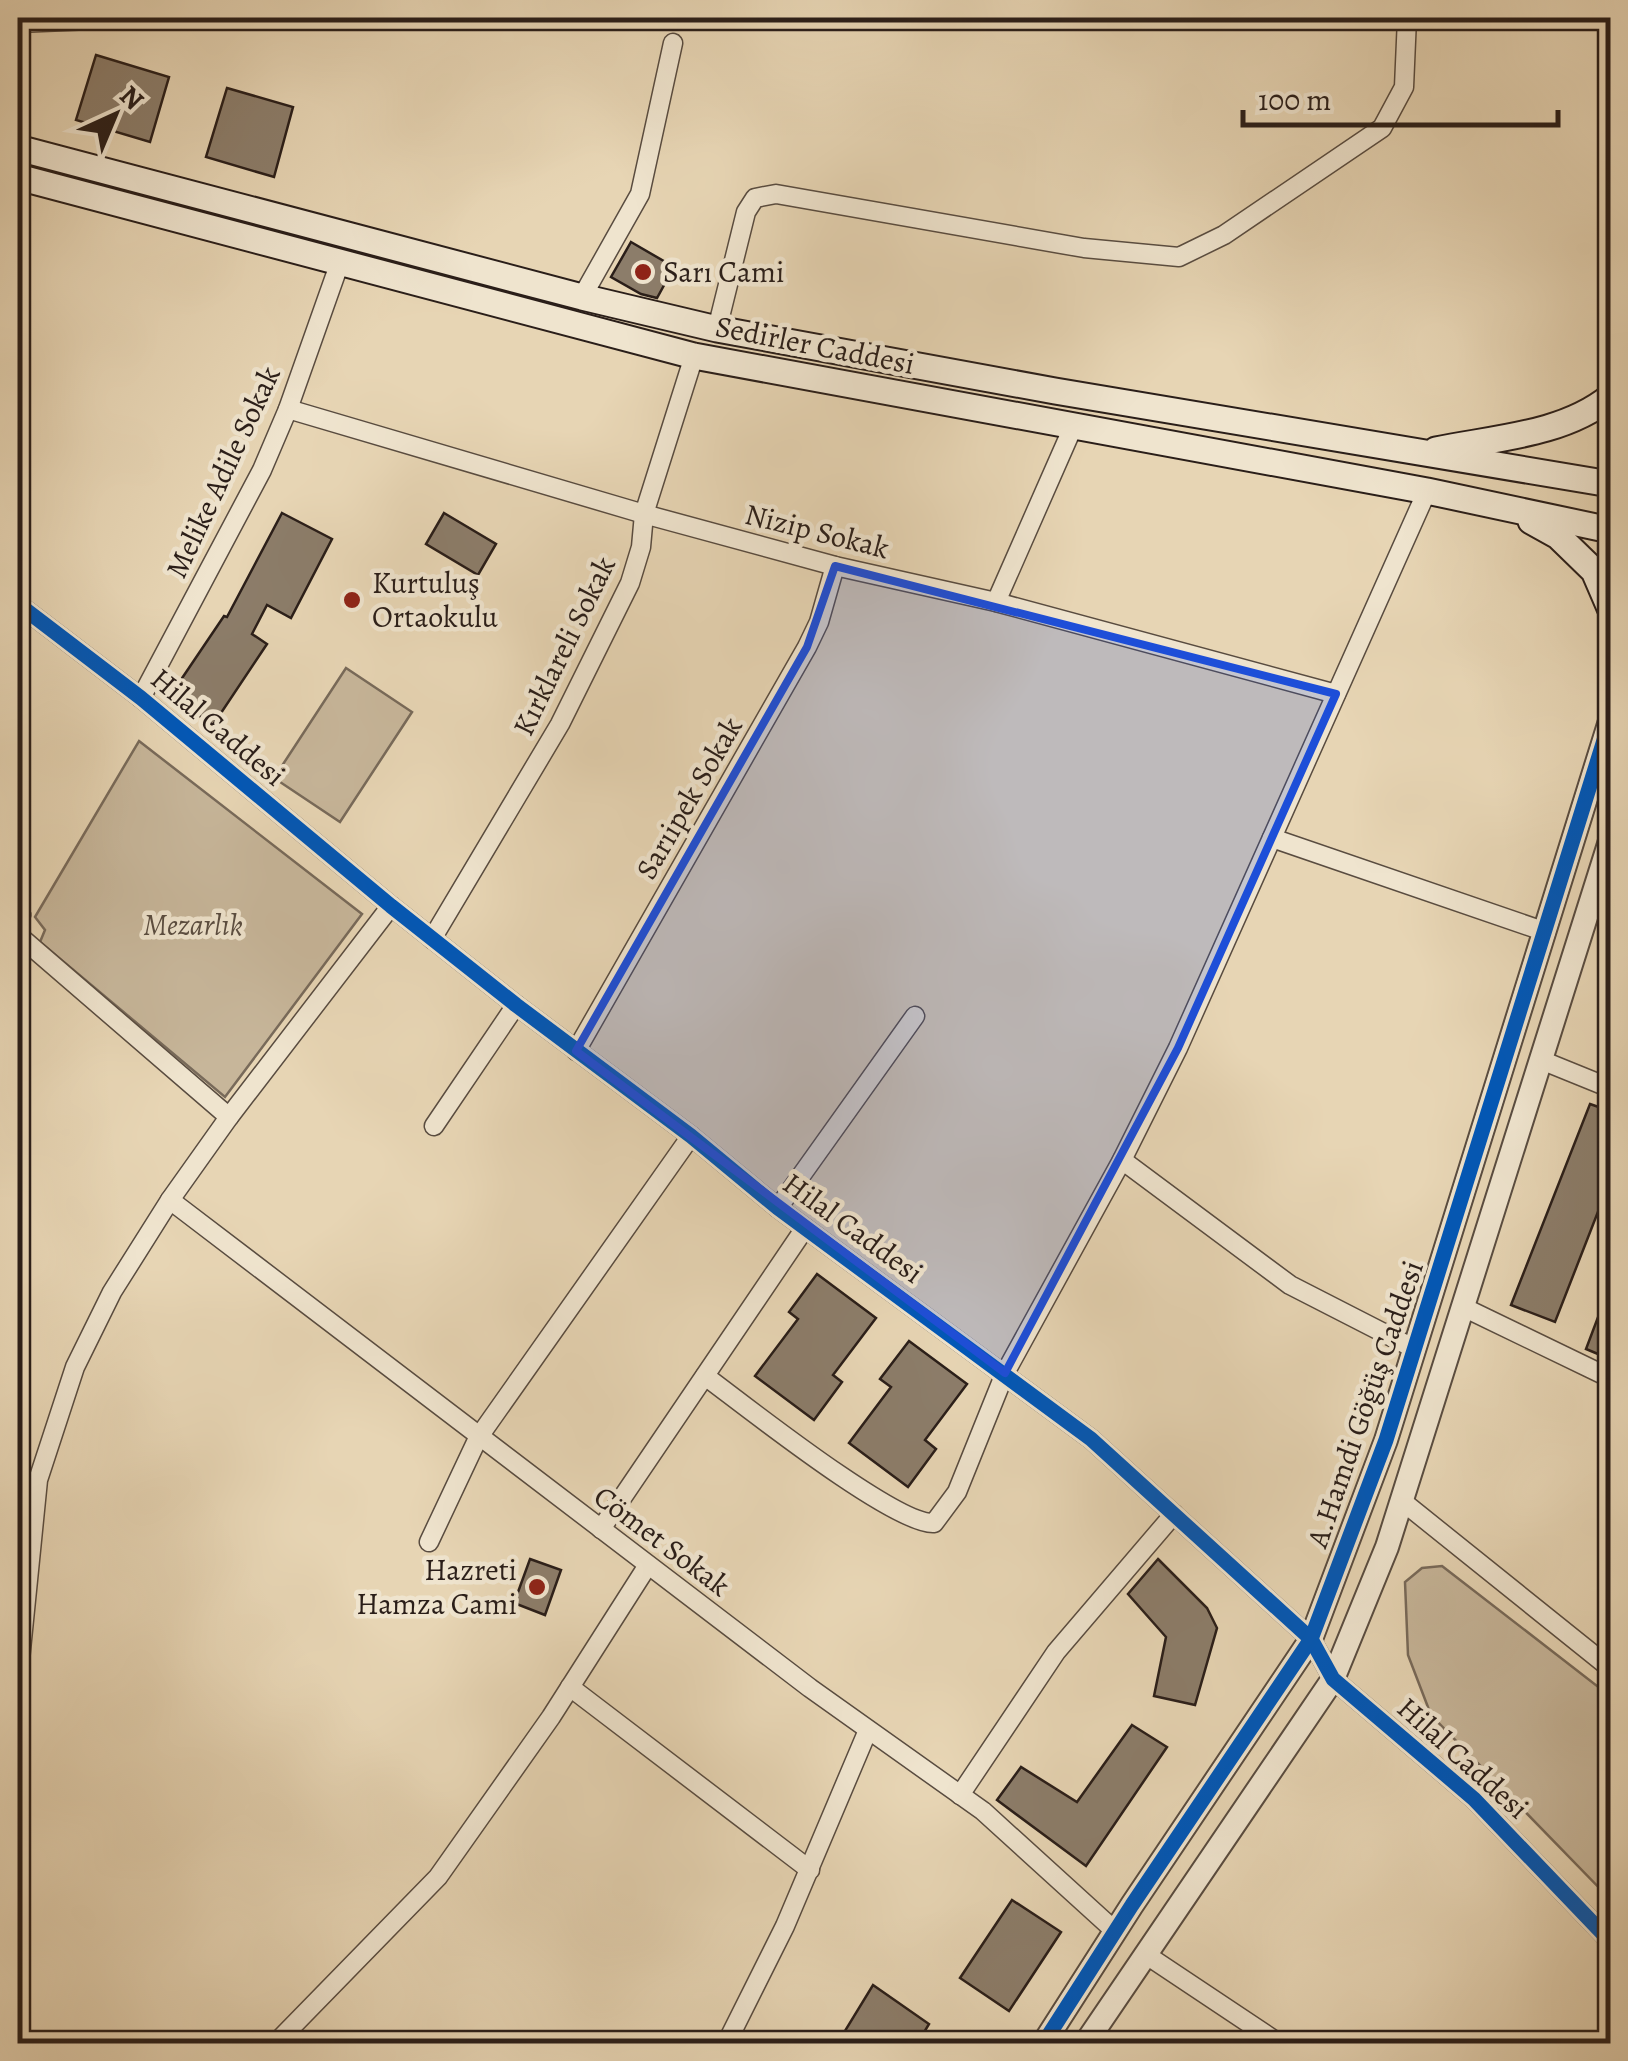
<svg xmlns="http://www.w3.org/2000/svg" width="1628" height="2061" viewBox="0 0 1628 2061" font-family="Alegreya,serif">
	<rect width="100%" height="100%" fill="#e7d5b4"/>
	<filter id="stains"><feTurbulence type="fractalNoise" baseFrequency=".002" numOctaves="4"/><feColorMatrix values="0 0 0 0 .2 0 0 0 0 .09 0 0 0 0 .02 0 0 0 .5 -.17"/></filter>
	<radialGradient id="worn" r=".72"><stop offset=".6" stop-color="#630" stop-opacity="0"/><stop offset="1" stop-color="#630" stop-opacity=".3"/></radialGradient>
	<g fill="#c7b69a" stroke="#786a5a" stroke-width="2.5">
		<polygon points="346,668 412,712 340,822 274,778"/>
		<polygon points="139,741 362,914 225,1097 40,942 45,930 35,917"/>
		<polygon points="1442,1566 1610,1696 1610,1899 1431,1715 1408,1655 1405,1582 1422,1568"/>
	</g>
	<g fill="#8c7d6a" stroke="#2a1e19" stroke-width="2.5">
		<polygon points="96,55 169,77 150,142 76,120"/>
		<polygon points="227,88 293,107 274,177 206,157"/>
		<polygon points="631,242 674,267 657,298 641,294 611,277"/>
		<polygon points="282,513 332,539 291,618 267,605 252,634 267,644 213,725 170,696 224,616 227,617"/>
		<polygon points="444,513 496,544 478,575 426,544"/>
		<polygon points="1590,1104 1610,1111 1610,1181 1555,1322 1511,1305"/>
		<polygon points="817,1274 876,1318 833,1375 842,1382 814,1420 755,1376 798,1319 789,1312"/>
		<polygon points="1609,1288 1610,1288 1610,1359 1586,1349"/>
		<polygon points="909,1341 967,1384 925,1440 936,1449 908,1487 849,1443 891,1387 880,1379"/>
		<polygon points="530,1559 561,1570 545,1615 514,1603"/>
		<polygon points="1158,1559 1207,1608 1217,1628 1195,1705 1154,1696 1166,1637 1128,1594"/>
		<polygon points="1132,1725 1167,1747 1086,1866 997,1800 1021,1767 1077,1802"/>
		<polygon points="1012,1900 1061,1932 1009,2011 960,1978"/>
		<polygon points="873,1985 929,2024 917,2044 837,2044"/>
	</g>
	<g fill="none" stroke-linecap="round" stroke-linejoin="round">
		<defs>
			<g id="minor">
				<polyline points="18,23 139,18"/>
				<polyline points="582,297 640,194 673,43"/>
				<polyline points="717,329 746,212 755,198 776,194 1084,248 1179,257 1224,235 1382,128 1404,87 1407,18"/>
				<polyline points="288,409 644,514 835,566 996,602 1336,694"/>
				<polyline points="996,602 1073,427"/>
				<polyline points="18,604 141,698 391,906 516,1005 691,1136 778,1208 1091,1439 1311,1639 1333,1679 1474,1799 1610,1941"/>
				<polyline points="141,698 262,470 288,409 340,262"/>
				<polyline points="1272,838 1546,932"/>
				<polyline points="18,912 21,915 18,923"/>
				<polyline points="18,935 229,1117 170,1200 112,1292 75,1367 38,1480 18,1680"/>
				<polyline points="432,939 560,724 630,583 641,547 644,514 694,356"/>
				<polyline points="576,1051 807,647 819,622 835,566"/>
				<polyline points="1541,1060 1610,1088"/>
				<polyline points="229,1117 391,906"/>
				<polyline points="434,1126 516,1005"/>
				<polyline points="1122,1160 1290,1285 1415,1349"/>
				<polyline points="170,1200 810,1688 983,1811 1115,1931"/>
				<polyline points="778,1208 915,1016"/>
				<polyline points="1463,1307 1610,1378"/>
				<path d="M 705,1376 C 743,1404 896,1526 934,1523 L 957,1492 L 1005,1373 L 1122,1160 L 1178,1048 L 1427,491"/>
				<polyline points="1402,1501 1610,1668"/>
				<polyline points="601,1529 805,1228"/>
				<polyline points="429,1542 478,1438 691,1136"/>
				<polyline points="570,1687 810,1870"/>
				<polyline points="960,1795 1056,1652 1174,1514"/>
				<polyline points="1145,1954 1280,2044"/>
				<polyline points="275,2044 438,1877 551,1717 648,1565"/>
				<polyline points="726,2044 785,1926 868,1730"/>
			</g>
			<g id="tertiary">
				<polyline points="1043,2044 1132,1905 1311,1639 1386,1440 1610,721"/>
				<polyline points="1085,2044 1333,1679 1387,1547 1610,841"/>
			</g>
			<g id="secondary">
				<polyline points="18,148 582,297 717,329 1055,391 1610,484"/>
				<polyline points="18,177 694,356 1427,491 1610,530"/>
				<path d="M 1436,450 C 1494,438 1563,435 1610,397"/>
				<polyline points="1531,521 1558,536 1594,571 1610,608"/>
			</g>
		</defs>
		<use href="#minor" stroke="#594c40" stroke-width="21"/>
		<use href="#tertiary" stroke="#594c40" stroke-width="26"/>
		<use href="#secondary" stroke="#2a1e19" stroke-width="29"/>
		<use href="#minor" stroke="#efe4ce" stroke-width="18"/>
		<use href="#tertiary" stroke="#efe4ce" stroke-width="22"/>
		<use href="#secondary" stroke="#efe4ce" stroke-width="25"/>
		<defs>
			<g id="cycleway">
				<polyline points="18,604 141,698 391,906 516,1005 691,1136 778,1208 1091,1439 1311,1639 1333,1679 1474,1799 1610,1941"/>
				<polyline points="1043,2044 1132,1905 1311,1639 1386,1440 1610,721"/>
			</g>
		</defs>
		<use href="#cycleway" stroke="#efe4ce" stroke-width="21"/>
		<use href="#cycleway" stroke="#0057b8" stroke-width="15"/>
	</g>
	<path fill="#1d4ed8" fill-opacity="0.2" stroke="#1d4ed8" stroke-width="8" stroke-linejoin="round" d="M 835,566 L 1336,694 L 1178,1048 L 1005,1373 L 576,1051 L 807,647 Z"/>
	<g fill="#8f2418" stroke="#efe4ce" stroke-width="4">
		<circle cx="643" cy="272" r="10"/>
		<circle cx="352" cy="600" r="10"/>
		<circle cx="537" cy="1587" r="10"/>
	</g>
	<g text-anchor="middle" stroke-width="9" stroke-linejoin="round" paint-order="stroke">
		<g font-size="30" fill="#2a1e19" stroke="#efe4ce" text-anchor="start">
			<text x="663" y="282">Sarı Cami</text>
			<text x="372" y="593">Kurtuluş<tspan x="372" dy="34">Ortaokulu</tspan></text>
			<text x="517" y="1580" text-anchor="end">Hazreti<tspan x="517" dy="34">Hamza Cami</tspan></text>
		</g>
		<g font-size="30" fill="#2a1e19" stroke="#efe4ce">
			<text transform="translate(815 345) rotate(11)" y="10">Sedirler Caddesi</text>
			<text transform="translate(223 472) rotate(-65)" y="10">Melike Adile Sokak</text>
			<text transform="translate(817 531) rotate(14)" y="10">Nizip Sokak</text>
			<text transform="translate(564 646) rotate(-64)" y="10">Kırklareli Sokak</text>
			<text transform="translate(218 727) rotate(40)" y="10">Hilal Caddesi</text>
			<text transform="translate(689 798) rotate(-60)" y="10">Sarıipek Sokak</text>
			<text transform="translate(853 1228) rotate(36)" y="10">Hilal Caddesi</text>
			<text transform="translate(1365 1404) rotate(-71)" y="10">A.Hamdi Göğüş Caddesi</text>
			<text transform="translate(662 1541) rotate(37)" y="10">Cömet Sokak</text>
			<text transform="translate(1463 1758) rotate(42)" y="10">Hilal Caddesi</text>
		</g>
		<g font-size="30" font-style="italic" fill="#594c40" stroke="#efe4ce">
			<text x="193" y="935">Mezarlık</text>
		</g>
	</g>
	<rect width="1628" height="2061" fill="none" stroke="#e7d5b4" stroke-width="60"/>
	<rect x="20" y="20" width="1588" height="2021" fill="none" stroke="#2a1e19" stroke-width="5"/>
	<rect x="30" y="30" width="1568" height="2001" fill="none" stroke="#2a1e19" stroke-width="2.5"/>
	<g transform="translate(115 115) rotate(44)" stroke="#efe4ce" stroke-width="8" paint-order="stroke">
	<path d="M0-8L18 38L0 25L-18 38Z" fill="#2a1e19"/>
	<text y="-15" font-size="28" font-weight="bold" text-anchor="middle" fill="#2a1e19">N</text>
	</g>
	<path d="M1243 110v15h315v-15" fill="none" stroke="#2a1e19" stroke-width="5"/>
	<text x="1258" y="110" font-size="30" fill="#2a1e19" stroke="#efe4ce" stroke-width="8" paint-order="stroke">100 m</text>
	<rect width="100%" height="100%" filter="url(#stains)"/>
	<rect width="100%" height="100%" fill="url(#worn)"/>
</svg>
